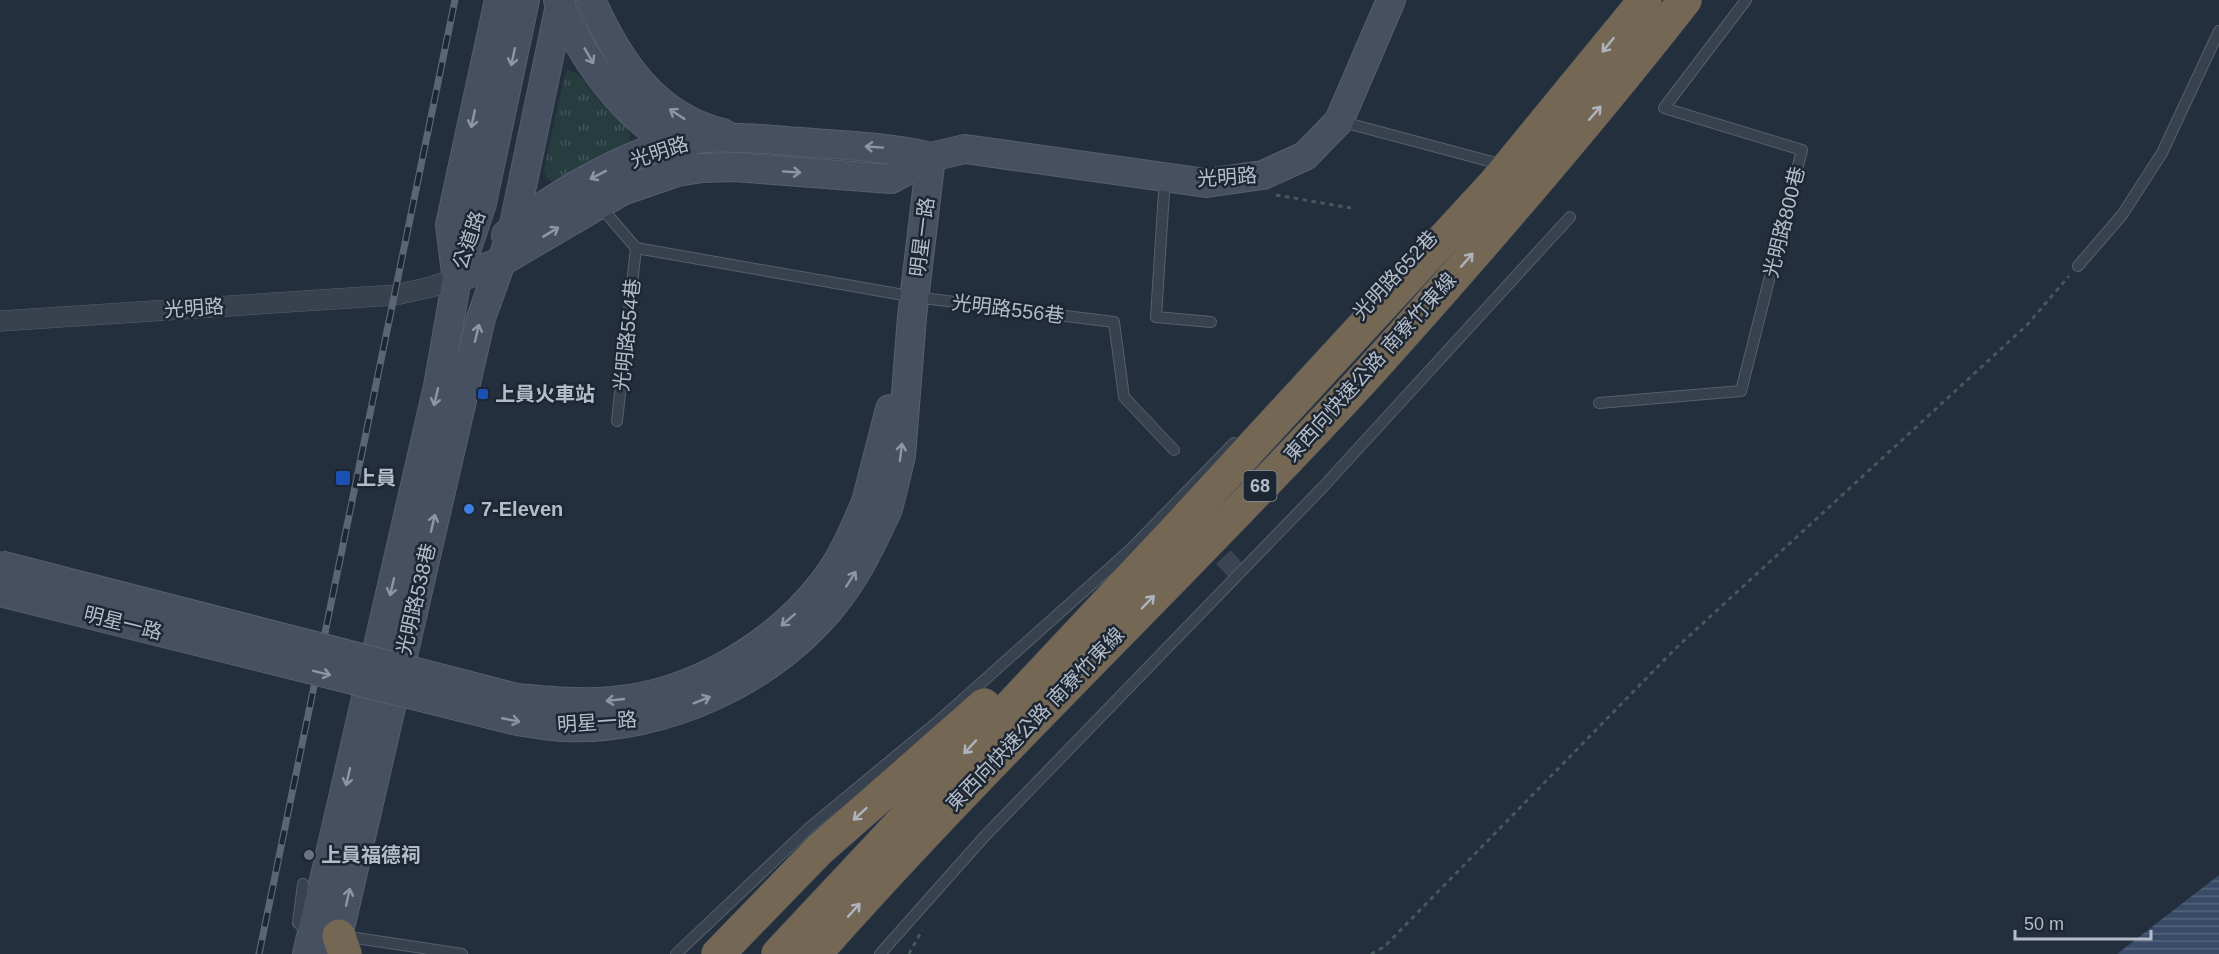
<svg xmlns="http://www.w3.org/2000/svg" width="2219" height="954" viewBox="0 0 2219 954" font-family="Arial,'Noto Sans TC',sans-serif">
	<defs>
		<pattern id="grass-tufts" width="24" height="20" patternUnits="userSpaceOnUse" patternTransform="scale(1.5)"><rect width="24" height="20" fill="#263c3f"/><path d="M3 7l-1-3M5 7V3M7 7l1-3M15 17l-1-3M17 17v-4M19 17l1-3" fill="none" stroke="#435659"/></pattern>
		<pattern id="water-rules" width="6" height="5" patternUnits="userSpaceOnUse" patternTransform="scale(1.5)"><rect width="6" height="5" fill="#394c67"/><path d="M0 2.5h6" fill="none" stroke="#53647b"/></pattern>
	</defs>
	<rect width="100%" height="100%" fill="#242f3e"/>
	<polygon fill="url(#grass-tufts)" points="568,70 579,75 601,103 626,126 630,134 630,141 559,180 551,181 546,177 544,169 565,74"/>
	<polygon fill="url(#water-rules)" points="2219,875 2219,954 2117,954"/>
	<g fill="none" stroke-linecap="round" stroke-linejoin="round">
		<polyline stroke="#3a4453" stroke-width="20" stroke-dasharray="20 10" stroke-linecap="butt" points="1203,535 1239,574"/>
		<defs>
			<g id="lane">
				<polyline points="1339,121 1500,164 1497,167"/>
				<polyline points="1165,177 1156,317 1211,322"/>
				<polyline points="600,206 636,248 915,297 1114,322 1124,397 1174,450"/>
				<polyline points="2078,266 2122,215 2162,153 2219,31"/>
				<polyline points="1599,403 1741,391 1802,150 1664,108 1746,0"/>
				<polyline points="617,421 636,248"/>
				<polyline points="303,884 298,923 310,931"/>
				<polyline points="343,936 462,954"/>
				<polyline points="676,954 809,828 942,718 1131,549 1234,443"/>
				<polyline points="880,954 984,837 1322,488 1570,217"/>
			</g>
			<polyline id="street" points="0,321 395,295 431,287 457,278"/>
			<g id="secondary">
				<path d="M 558,0 C 581,58 626,122 684,149"/>
				<path d="M 591,0 C 618,61 655,117 723,133"/>
				<path d="M 506,235 C 546,199 621,156 673,143 C 714,133 758,139 800,142 C 845,145 888,147 931,157"/>
				<polyline points="456,273 450,225 499,0"/>
				<polyline points="457,278 501,262 622,191 677,172 702,168 734,167 891,179 931,157 965,149 1206,183 1263,175 1305,156 1339,121 1391,0"/>
				<polyline points="866,502 890,409"/>
				<polyline points="888,509 901,456 912,317 931,157"/>
				<polyline points="307,954 438,386 457,278 482,203 525,0"/>
				<polyline points="334,954 481,318 513,229 561,0"/>
			</g>
			<g id="highway">
				<polyline points="339,936 345,954"/>
				<polyline points="718,954 819,850 984,705"/>
				<polyline points="778,954 1181,524 1495,183 1645,0"/>
				<path d="M 815,954 C 991,755 1186,572 1366,376 C 1476,254 1584,129 1685,0"/>
			</g>
		</defs>
		<use href="#lane" stroke="#565f6c" stroke-width="12"/>
		<use href="#street" stroke="#565f6c" stroke-width="21"/>
		<use href="#secondary" stroke="#565f6c" stroke-width="30"/>
		<use href="#highway" stroke="#434c59" stroke-width="34"/>
		<g stroke="#44595c" stroke-width="3" stroke-dasharray="4.5 4.5" stroke-linecap="butt">
			<polyline points="1276,195 1351,208"/>
			<polyline points="909,954 922,930"/>
			<polyline points="1371,954 1384,947 1675,649 2027,325 2069,276"/>
		</g>
		<use href="#lane" stroke="#38414e" stroke-width="10"/>
		<use href="#street" stroke="#38414e" stroke-width="20"/>
		<use href="#secondary" stroke="#465061" stroke-width="28"/>
		<use href="#highway" stroke="#746855" stroke-width="33"/>
		<defs>
			<polyline id="rail" points="259,954 455,0"/>
		</defs>
		<use href="#rail" stroke="#5a6575" stroke-width="7"/>
		<use href="#rail" stroke="#1d2633" stroke-width="4.5" stroke-dasharray="14" stroke-linecap="butt"/>
		<defs>
			<g id="secondary-bridge">
				<path d="M 0,565 L 517,698 C 549,701 581,704 613,701 C 693,694 774,646 823,583 C 842,559 854,530 866,502"/>
				<path d="M 0,592 L 513,720 C 529,723 546,726 562,727 C 665,732 779,679 840,596 C 860,569 874,539 888,509"/>
			</g>
		</defs>
		<use href="#secondary-bridge" stroke="#565f6c" stroke-width="30" stroke-linecap="butt"/>
		<use href="#secondary-bridge" stroke="#465061" stroke-width="28"/>
	</g>
	<defs><path id="oneway-shaft" d="M-6 0H5M1.5-3L5.5 0L1.5 3" fill="none" stroke-width="1.6" stroke-linecap="round" stroke-linejoin="round" transform="scale(1.5)"/></defs>
	<g stroke="#aeb4bd">
		<use href="#oneway-shaft" transform="translate(1608 45) rotate(129)"/>
		<use href="#oneway-shaft" transform="translate(1595 113) rotate(-49)"/>
		<use href="#oneway-shaft" transform="translate(1467 260) rotate(-49)"/>
		<use href="#oneway-shaft" transform="translate(1148 602) rotate(-46)"/>
		<use href="#oneway-shaft" transform="translate(970 747) rotate(133)"/>
		<use href="#oneway-shaft" transform="translate(860 814) rotate(138)"/>
		<use href="#oneway-shaft" transform="translate(854 910) rotate(-48)"/>
	</g>
	<g stroke="#8e96a5">
		<use href="#oneway-shaft" transform="translate(589 56) rotate(60)"/>
		<use href="#oneway-shaft" transform="translate(513 57) rotate(102)"/>
		<use href="#oneway-shaft" transform="translate(677 114) rotate(-147)"/>
		<use href="#oneway-shaft" transform="translate(473 119) rotate(102)"/>
		<use href="#oneway-shaft" transform="translate(874 147) rotate(-176)"/>
		<use href="#oneway-shaft" transform="translate(792 172) rotate(4)"/>
		<use href="#oneway-shaft" transform="translate(598 175) rotate(153)"/>
		<use href="#oneway-shaft" transform="translate(551 232) rotate(-31)"/>
		<use href="#oneway-shaft" transform="translate(477 333) rotate(-76)"/>
		<use href="#oneway-shaft" transform="translate(436 397) rotate(103)"/>
		<use href="#oneway-shaft" transform="translate(901 452) rotate(-83)"/>
		<use href="#oneway-shaft" transform="translate(433 523) rotate(-77)"/>
		<use href="#oneway-shaft" transform="translate(851 579) rotate(-57)"/>
		<use href="#oneway-shaft" transform="translate(392 587) rotate(103)"/>
		<use href="#oneway-shaft" transform="translate(788 620) rotate(139)"/>
		<use href="#oneway-shaft" transform="translate(322 673) rotate(14)"/>
		<use href="#oneway-shaft" transform="translate(615 700) rotate(174)"/>
		<use href="#oneway-shaft" transform="translate(702 700) rotate(-22)"/>
		<use href="#oneway-shaft" transform="translate(511 720) rotate(11)"/>
		<use href="#oneway-shaft" transform="translate(348 777) rotate(103)"/>
		<use href="#oneway-shaft" transform="translate(348 897) rotate(-77)"/>
	</g>
	<g fill="#1a4fb4" stroke="#1d2633" stroke-width="2">
		<rect x="477" y="388" width="12" height="12" rx="3"/>
		<rect x="335" y="470" width="16" height="16" rx="3"/>
	</g>
	<circle fill="#3f7fe0" stroke="#1d2633" stroke-width="2" cx="469" cy="509" r="6"/>
	<circle fill="#6b7280" stroke="#1d2633" stroke-width="2" cx="309" cy="855" r="6"/>
	<g text-anchor="middle" stroke-width="5" stroke-linejoin="round" paint-order="stroke">
		<rect fill="#1d2633" stroke="#878f9c" stroke-width="1.5" x="1243.5" y="471" width="33" height="30" rx="4.5"/>
		<g font-size="18" font-weight="bold" fill="#b4bcc9">
			<text x="1260" y="492">68</text>
		</g>
		<g font-size="20" fill="#b4bcc9" stroke="#1d2633">
			<text transform="translate(659 152) rotate(-18)" y="7">光明路</text>
			<text transform="translate(1227 177) rotate(-4)" y="7">光明路</text>
			<text transform="translate(1784 222) rotate(-76)" y="7">光明路800巷</text>
			<text transform="translate(922 237) rotate(-83)" y="7">明星一路</text>
			<text transform="translate(469 240) rotate(-71)" y="7">公道路</text>
			<text transform="translate(1395 275) rotate(-47)" y="7">光明路652巷</text>
			<text transform="translate(194 308) rotate(-4)" y="7">光明路</text>
			<text transform="translate(1008 309) rotate(7)" y="7">光明路556巷</text>
			<text transform="translate(627 335) rotate(-84)" y="7">光明路554巷</text>
			<text transform="translate(1370 367) rotate(-48)" y="7">東西向快速公路 南寮竹東線</text>
			<text transform="translate(416 599) rotate(-77)" y="7">光明路538巷</text>
			<text transform="translate(123 623) rotate(14)" y="7">明星一路</text>
			<text transform="translate(1035 719) rotate(-46)" y="7">東西向快速公路 南寮竹東線</text>
			<text transform="translate(597 722) rotate(-4)" y="7">明星一路</text>
		</g>
		<g font-size="20" font-weight="bold" fill="#b4bcc9" stroke="#1d2633" text-anchor="start">
			<text x="495" y="401">上員火車站</text>
			<text x="356" y="485">上員</text>
			<text x="481" y="516">7-Eleven</text>
			<text x="321" y="862">上員福德祠</text>
		</g>
	</g>
	<path d="M2015 930v9h136v-9" fill="none" stroke="#b4bcc9" stroke-width="3"/>
	<text x="2024" y="930" font-size="18" fill="#b4bcc9" stroke="#1d2633" stroke-width="4.5" paint-order="stroke">50 m</text>
</svg>
